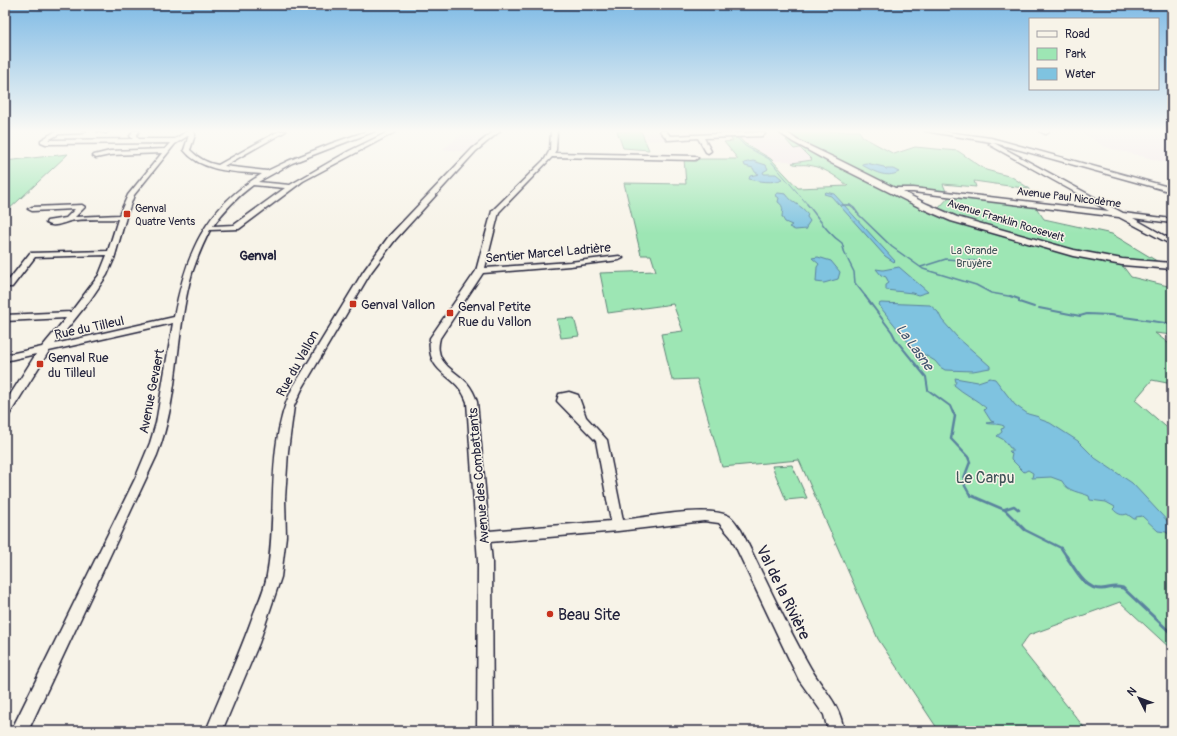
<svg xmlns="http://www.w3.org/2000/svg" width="1177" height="736" viewBox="0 0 1177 736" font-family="Pangolin,sans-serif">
	<rect width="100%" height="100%" fill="#f7f3e8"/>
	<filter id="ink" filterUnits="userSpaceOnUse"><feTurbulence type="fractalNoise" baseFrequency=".025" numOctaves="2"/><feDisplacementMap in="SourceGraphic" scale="8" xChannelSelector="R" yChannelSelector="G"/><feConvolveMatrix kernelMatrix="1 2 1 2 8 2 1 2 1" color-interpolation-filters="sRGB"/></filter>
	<g filter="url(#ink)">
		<g fill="#f2e5ea">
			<polygon points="466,131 493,131 468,152 443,149"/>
			<polygon points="641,131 778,131 794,149 800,148 812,160 792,163 788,161 772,161 742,141 729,137 646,141"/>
			<polygon points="1080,131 1172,131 1172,164 1105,147"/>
		</g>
		<g fill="#9de6b4" stroke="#608478">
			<polygon points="617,131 641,131 649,150 623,148"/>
			<path d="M 784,131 L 859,131 L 863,137 L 894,154 L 915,147 L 958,151 L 986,170 L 1012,177 L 1030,189 L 974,181 L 976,187 L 943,184 L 947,194 L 898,189 L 936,211 L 951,195 L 1035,206 L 1044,219 L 1112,234 L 1170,269 L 1122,265 L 1131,277 L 1172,287 L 1172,335 L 1155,333 L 1172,346 L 1172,384 L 1152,380 L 1135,400 L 1172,432 L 1172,650 L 1120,602 L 1029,635 L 1020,647 L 1087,731 L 939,731 L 878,639 L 799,460 L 722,467 L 697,379 L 672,380 L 661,334 L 683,331 L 673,304 L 608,313 L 600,273 L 656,271 L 651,255 L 641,255 L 624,183 L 686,184 L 684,159 L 738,159 L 724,142 L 733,141 L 729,137 L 738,136 L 744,143 L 771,159 L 798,188 L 848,186 C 836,176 823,167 808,165 C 802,164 797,166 792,163 L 812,160 L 800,148 L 794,149 L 786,140 L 793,138 Z"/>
			<polygon points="68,154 5,213 5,161"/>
			<polygon points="574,318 579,336 561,338 557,319"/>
			<polygon points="792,465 807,498 786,500 772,466"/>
		</g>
		<g fill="#7fc3e0" stroke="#5a839e">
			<path d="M 753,161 L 766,165 L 768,169 L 763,172 L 764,174 L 776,174 L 782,179 C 774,184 758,181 749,179 L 750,176 L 759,174 L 755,172 L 753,168 L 745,166 L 744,163 Z"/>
			<path d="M 866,163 L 884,167 L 886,169 L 893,169 L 899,172 C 886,179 873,171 862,165 L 862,164 Z"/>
			<polygon points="826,192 834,194 895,261 894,262 885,256 831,196 824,194"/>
			<path d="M 778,193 L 786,194 C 793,204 800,204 808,214 L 807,217 L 810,221 L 806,227 L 807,229 L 795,230 L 789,227 L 792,225 L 785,222 L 782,217 C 782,213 785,206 778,202 L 779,198 L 775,195 Z"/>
			<polygon points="818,257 831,261 840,272 838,279 824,283 816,282 817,267 819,264 812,258"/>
			<polygon points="899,267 928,292 918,295 912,293 886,290 886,285 889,283 886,277 881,275 876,269 883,270"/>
			<polygon points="881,303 930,305 938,312 942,320 957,337 990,366 990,368 973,371 945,370 940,367 935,361 913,348 881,308 879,304"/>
			<path d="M 955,378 L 978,382 L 990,378 L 995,379 L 1015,405 L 1028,414 L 1039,417 L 1039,419 L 1050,423 L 1078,441 L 1095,458 L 1132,483 L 1172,526 L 1172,542 L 1170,535 L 1166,532 L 1158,531 L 1142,516 L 1136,517 L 1136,519 L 1134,519 L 1127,514 C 1122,516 1117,514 1113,509 L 1115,507 L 1106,502 L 1090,500 L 1089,496 C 1081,492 1067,492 1062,481 L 1051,477 L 1032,478 L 1033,473 L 1028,470 L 1024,472 L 1011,459 L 1012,454 L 1009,451 L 1012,451 L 1012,448 L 1010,448 L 1004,440 L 997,436 L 1002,432 L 1001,429 L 1004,428 L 1004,426 C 997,423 992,425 986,423 L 994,422 L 991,421 L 984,410 L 986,408 C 976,399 964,394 954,385 L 956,382 Z"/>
		</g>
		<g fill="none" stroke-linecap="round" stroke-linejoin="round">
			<g stroke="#5a839e" stroke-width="1">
				<polyline points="736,137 745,146 769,159 808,205"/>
				<polyline points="842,205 850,205"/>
			</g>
			<g stroke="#5a839e" stroke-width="1.5">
				<path d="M 807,204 C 819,218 827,233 842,243 L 845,254 L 854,272 L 855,283 L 866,297"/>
				<polyline points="842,205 850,205 854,208 859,215 892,247 923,269 976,285 991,293 1014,297"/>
				<polyline points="921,267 946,259 986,262"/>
			</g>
			<g stroke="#5a839e" stroke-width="2">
				<polyline points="865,296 892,332 896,340 926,377 928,390 950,406 953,413"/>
				<polyline points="1010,296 1019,299 1019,302 1034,307"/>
				<polyline points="1039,308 1080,316 1087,314 1110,315 1172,324"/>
			</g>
			<g stroke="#5a839e" stroke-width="2.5">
				<polyline points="953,412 955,416 951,439 968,457 970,462 964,478 965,486 970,495 1005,510 1025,530 1061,548 1067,557"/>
				<polyline points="1005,509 1014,506 1019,510"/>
			</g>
			<path stroke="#5a839e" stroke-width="3" d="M 1066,556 C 1075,568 1084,589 1101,589 C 1111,589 1112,585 1123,588 L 1172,634"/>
			<defs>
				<g id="minor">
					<path d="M 56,131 L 86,131 L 83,133 L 59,134 L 48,140 L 133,139 L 130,136 L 133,131 L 139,131 L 136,136 L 139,139 L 175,139 L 187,131 L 194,131 L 195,135 L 190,150 C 198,158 207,163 218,165 L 279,131 L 286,131 L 224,166 L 267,171 L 288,161 L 330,144 L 367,131 L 375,131 L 292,163 L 258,182 L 290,185 L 349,151 L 390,131 L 397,131 L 303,181 L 239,229 L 210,230 C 203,244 197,258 192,273 C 175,332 180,396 157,455 L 28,731 L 11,731 L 135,479 L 150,443 L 156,423 L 173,323 L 49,351 L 9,415 L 5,416 L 5,403 L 36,354 L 5,361 L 5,355 L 42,347 L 66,318 L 5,321 L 5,315 L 71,312 L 99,275 L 107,255 L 35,257 L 12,287 L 6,287 L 5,285 L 30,253 L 108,251 L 118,219 C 103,220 85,218 70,221 C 63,223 53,228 46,223 L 47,221 L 66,218 L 75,209 L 32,211 L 28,209 L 32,207 L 82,205 L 85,207 L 75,217 L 119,215 L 128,195 L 162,153 L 110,155 L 96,158 L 93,156 L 94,155 L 110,151 L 165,149 L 170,143 L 46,144 L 41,142 L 41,140 ZM 189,135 L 184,150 C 201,172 236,172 262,174 C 204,209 186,254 174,317 L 55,344 L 90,300 L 107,275 L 114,259 L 126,217 L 134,195 L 175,144 ZM 253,185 L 285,188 L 234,225 L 213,226 C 225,209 237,197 253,185 Z"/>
					<polygon points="97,131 109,131 106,133"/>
					<path d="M 494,131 L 500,131 L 476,151 L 395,240 L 371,272 L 302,389 L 294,406 L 288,451 L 285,499 L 286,536 L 281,577 L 259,643 L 222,731 L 206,731 C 222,692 240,653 254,613 C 259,601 265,588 267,575 C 278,515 265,445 292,389 L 363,272 L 389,236 L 472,149 Z"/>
					<path d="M 551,131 L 557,131 L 556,150 L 554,153 L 695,156 L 698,158 L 695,160 L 552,157 L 499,212 L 485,268 L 570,262 L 619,256 L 623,258 L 619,260 L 570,266 L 483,273 L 440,338 C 439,342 438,347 439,351 C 441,366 457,372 467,383 C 472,389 475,395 477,402 L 489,531 L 611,521 L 596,441 L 557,401 L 559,394 L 569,392 L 578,395 L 586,417 L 607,440 L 623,520 C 647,517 710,505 729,516 C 734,519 737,525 741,530 C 764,576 785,623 810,667 C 824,692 839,701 844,731 L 828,731 L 824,715 L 799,680 L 731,537 L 719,523 L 704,521 L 618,531 L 490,542 L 492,562 L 493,731 L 477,731 L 478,562 L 467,402 C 457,372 426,377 430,338 L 476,271 L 492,211 L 545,159 L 550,150 Z"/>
					<polygon points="660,131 666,131 670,136 762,132 765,134 762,136 704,138 711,151 708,153 706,152 698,138 668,140"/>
					<polygon points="925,131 940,131 991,138 1172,188 1172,192 991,142"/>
					<polygon points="1039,131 1048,131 1049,132 1046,134"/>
					<polygon points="992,142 1123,213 1172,219 1172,223 1133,218 1172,240 1172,245 1119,217 913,192 893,192 890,190 893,188 913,188 1109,211 990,145 989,144"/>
				</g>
				<polygon id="major" points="777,131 785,131 797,140 837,159 927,204 957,217 1074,250 1122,259 1172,263 1172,269 1122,265 1073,256 951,221 921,208 831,163 793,142"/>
			</defs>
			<use href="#minor" stroke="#22223b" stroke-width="3"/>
			<use href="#major" stroke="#22223b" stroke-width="3"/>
			<use href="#minor" fill="#f7f3e8" fill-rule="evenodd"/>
			<use href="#major" fill="#f7f3e8" fill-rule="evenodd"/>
		</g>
	</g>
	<linearGradient id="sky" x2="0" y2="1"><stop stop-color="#7ebae5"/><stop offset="0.56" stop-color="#fbfaf5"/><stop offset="1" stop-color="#fbfaf5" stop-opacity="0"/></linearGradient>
	<rect width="1177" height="234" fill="url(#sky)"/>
	<g fill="#c8321e" stroke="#f7f3e8" stroke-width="1.5">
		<rect x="123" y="210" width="8" height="8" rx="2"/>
		<rect x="349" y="300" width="8" height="8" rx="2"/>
		<rect x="446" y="309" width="8" height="8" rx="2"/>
		<rect x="36" y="360" width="8" height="8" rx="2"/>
		<circle cx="550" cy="614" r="4"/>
	</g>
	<g text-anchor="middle" stroke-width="3" stroke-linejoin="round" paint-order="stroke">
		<g font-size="11" fill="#22223b" stroke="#f7f3e8">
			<text transform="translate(1069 197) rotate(7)" y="4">Avenue Paul Nicodème</text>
			<text transform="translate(1006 220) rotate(17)" y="4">Avenue Franklin Roosevelt</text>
		</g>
		<g font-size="11" fill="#22223b" stroke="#f7f3e8" text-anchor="start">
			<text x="135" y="212">Genval<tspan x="135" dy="13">Quatre Vents</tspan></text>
		</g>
		<g font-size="11" fill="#415359" stroke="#f7f3e8">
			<text x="974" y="254">La Grande<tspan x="974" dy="13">Bruyère</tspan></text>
		</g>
		<g font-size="13" fill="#22223b" stroke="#f7f3e8">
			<text transform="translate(548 252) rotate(-5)" y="5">Sentier Marcel Ladrière</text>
			<text transform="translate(89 327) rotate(-12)" y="5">Rue du Tilleul</text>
			<text transform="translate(297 363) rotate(-61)" y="5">Rue du Vallon</text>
			<text transform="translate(151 391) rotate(-79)" y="5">Avenue Gevaert</text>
			<text transform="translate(478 476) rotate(-95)" y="5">Avenue des Combattants</text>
		</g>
		<g font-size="13" font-weight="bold" fill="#22223b" stroke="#f7f3e8">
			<text x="258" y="260">Genval</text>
		</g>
		<g font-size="13" fill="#22223b" stroke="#f7f3e8" text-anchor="start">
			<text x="361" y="309">Genval Vallon</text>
			<text x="458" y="311">Genval Petite<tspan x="458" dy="15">Rue du Vallon</tspan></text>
			<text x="48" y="362">Genval Rue<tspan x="48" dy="15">du Tilleul</tspan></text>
		</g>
		<g font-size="14" font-style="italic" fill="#3e526d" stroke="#f7f3e8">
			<text transform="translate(915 347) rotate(54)" y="5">La Lasne</text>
		</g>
		<g font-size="16" fill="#415359" stroke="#f7f3e8">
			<text x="985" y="483">Le Carpu</text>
		</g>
		<g font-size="16" fill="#22223b" stroke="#f7f3e8">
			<text transform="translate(784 592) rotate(64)" y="6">Val de la Rivière</text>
		</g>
		<g font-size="16" fill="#22223b" stroke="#f7f3e8" text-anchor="start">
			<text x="558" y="620">Beau Site</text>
		</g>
	</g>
	<rect width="1177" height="736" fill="none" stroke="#f7f3e8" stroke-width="20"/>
	<rect x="10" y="10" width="1157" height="716" fill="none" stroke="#22223b" stroke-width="1.5" filter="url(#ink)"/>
	<rect x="1029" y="18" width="130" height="72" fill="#f7f3e8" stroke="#a29fa3"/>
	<rect x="1037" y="31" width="20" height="6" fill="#f7f3e8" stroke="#a29fa3"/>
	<text x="1065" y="38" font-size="12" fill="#22223b">Road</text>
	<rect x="1037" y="48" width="20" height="12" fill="#9de6b4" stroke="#a29fa3"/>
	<text x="1065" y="58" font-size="12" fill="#22223b">Park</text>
	<rect x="1037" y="68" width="20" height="12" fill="#7fc3e0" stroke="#a29fa3"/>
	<text x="1065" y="78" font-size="12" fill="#22223b">Water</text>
	<g transform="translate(1139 698) rotate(312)" stroke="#f7f3e8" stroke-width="3" paint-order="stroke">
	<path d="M0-3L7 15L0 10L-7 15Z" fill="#22223b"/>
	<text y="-6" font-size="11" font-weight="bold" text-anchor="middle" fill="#22223b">N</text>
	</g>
</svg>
